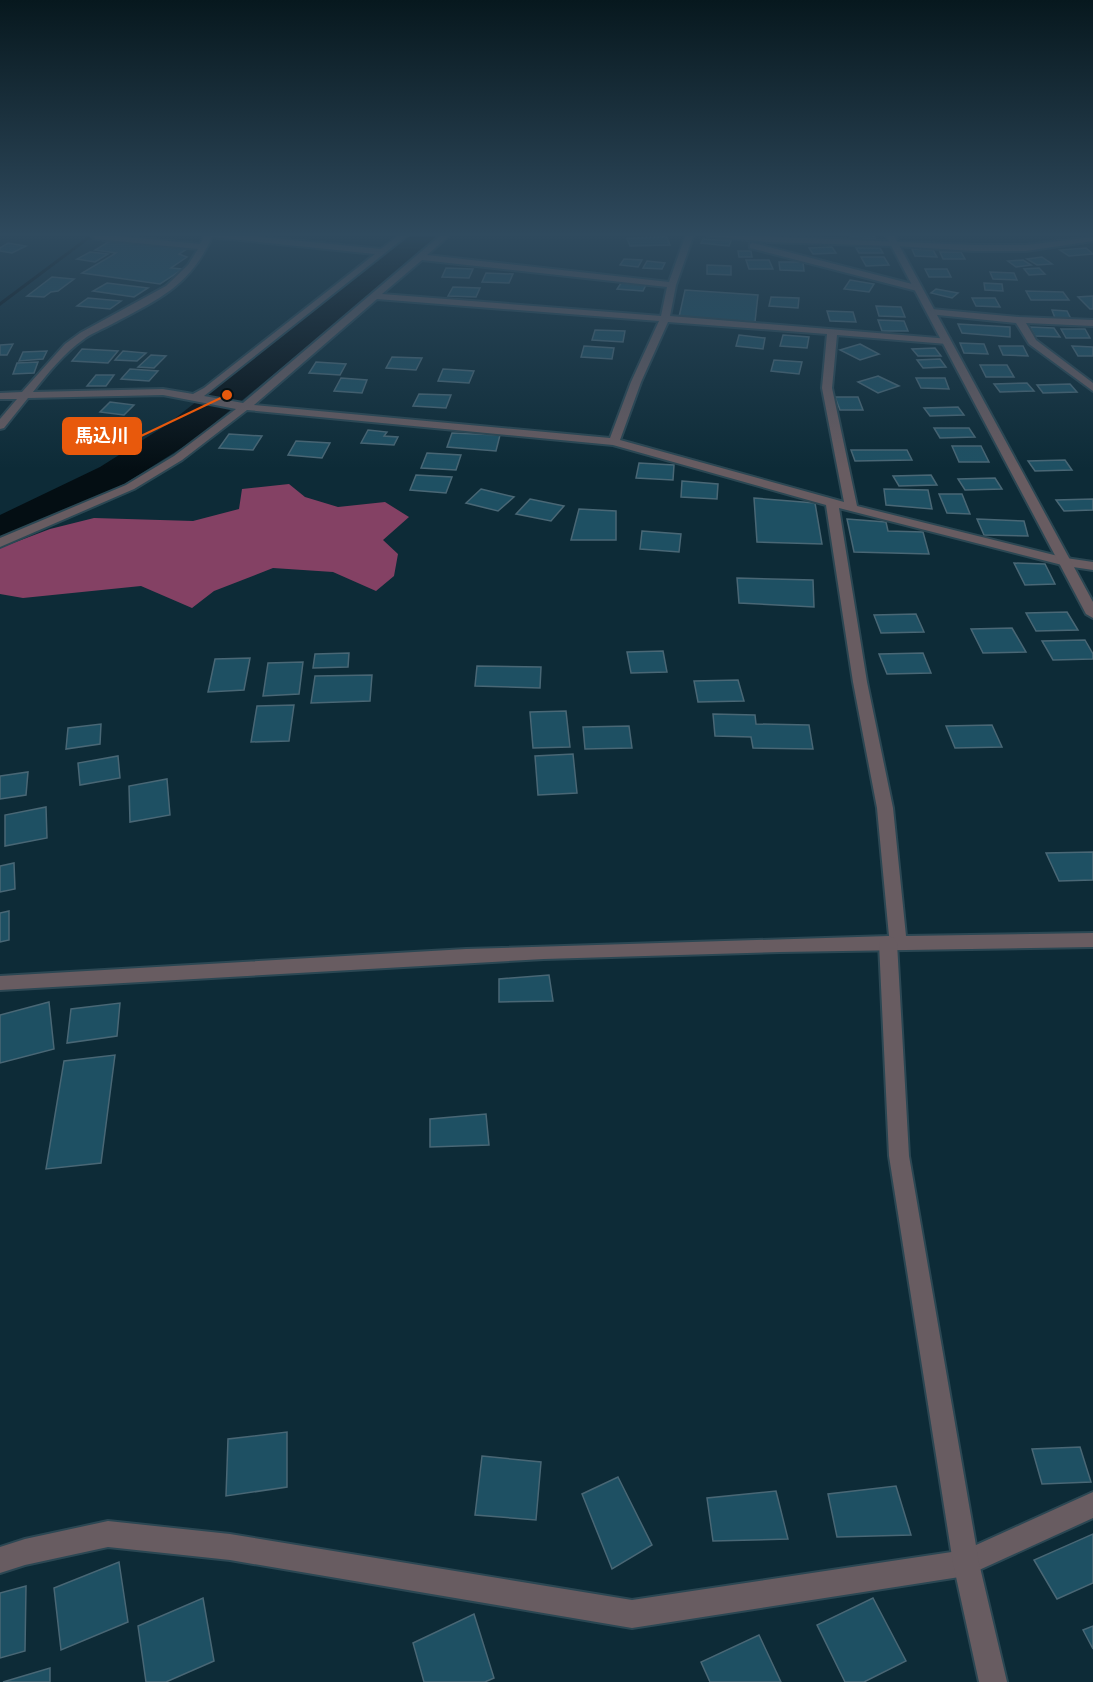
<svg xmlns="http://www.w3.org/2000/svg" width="1093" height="1682" viewBox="0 0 1093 1682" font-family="Raleway,'Noto Sans JP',sans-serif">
	<rect width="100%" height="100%" fill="#0d2b37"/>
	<polygon fill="#844164" points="289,484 305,497 338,507 385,502 409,517 383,540 398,554 394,576 376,591 333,572 273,568 214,591 192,608 141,586 23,598 0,594 0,548 50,529 94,518 193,521 239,509 242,489"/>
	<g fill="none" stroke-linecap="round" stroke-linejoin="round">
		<polygon fill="#040e13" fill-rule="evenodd" points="91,234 96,234 0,306 0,302"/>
		<polygon fill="#040e13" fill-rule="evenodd" points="409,234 439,234 436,240 194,440 126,483 37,528 0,542 0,515 100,467 168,424"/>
	</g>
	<g fill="#1e5063" stroke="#496775" stroke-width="1.5">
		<polygon points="850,234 872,234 875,238 852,239"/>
		<polygon points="667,237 670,245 630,246 627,238"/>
		<polygon points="113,239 187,249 179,254 187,257 171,268 183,269 160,284 82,273 116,253 95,250"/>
		<polygon points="703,239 731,241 729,246 701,243"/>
		<polygon points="8,243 26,246 12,253 0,251 0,248"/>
		<polygon points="832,247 836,253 813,254 809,248"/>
		<polygon points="856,248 880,248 883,253 859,253"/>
		<polygon points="1086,248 1093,254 1069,256 1060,250"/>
		<polygon points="912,249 933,250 937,257 915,256"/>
		<polygon points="738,251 751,251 752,257 739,257"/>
		<polygon points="90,252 108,254 95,262 77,259"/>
		<polygon points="940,252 961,252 965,259 943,259"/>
		<polygon points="861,257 884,257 889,265 866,266"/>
		<polygon points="1042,257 1052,264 1037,265 1027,259"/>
		<polygon points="624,259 642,260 638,267 620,265"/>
		<polygon points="746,260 769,260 773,269 749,269"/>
		<polygon points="1023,260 1031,265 1016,267 1008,261"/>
		<polygon points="647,261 665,263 662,269 643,268"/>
		<polygon points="779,262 803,262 804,271 780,270"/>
		<polygon points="707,265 731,266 731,275 707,274"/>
		<polygon points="446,268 473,269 469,278 442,277"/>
		<polygon points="1039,268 1045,274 1029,275 1024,269"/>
		<polygon points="925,269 947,269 951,277 929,277"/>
		<polygon points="990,272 1014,273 1017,280 993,279"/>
		<polygon points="486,273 513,274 509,283 482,282"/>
		<polygon points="52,277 74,279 58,291 51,292 44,297 27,296"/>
		<polygon points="850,280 874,284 869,292 844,289"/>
		<polygon points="107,283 148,288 134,297 93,291"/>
		<polygon points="621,283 646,285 643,291 617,289"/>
		<polygon points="984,283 1002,284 1003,291 985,290"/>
		<polygon points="453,287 480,288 476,297 448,296"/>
		<polygon points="936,289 958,293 952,298 931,293"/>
		<polygon points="685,290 758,295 755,322 679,317"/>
		<polygon points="1026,291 1063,292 1069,300 1031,300"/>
		<polygon points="1093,296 1093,309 1090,309 1078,297"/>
		<polygon points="771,297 799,298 798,308 769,306"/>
		<polygon points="88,298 121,301 110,309 77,306"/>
		<polygon points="972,298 995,298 1000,307 976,306"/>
		<polygon points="876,306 901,307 905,317 879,316"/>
		<polygon points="1052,310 1067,311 1071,319 1055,318"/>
		<polygon points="827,311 853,312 856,322 830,321"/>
		<polygon points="878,320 904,321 908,331 882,331"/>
		<polygon points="958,324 1010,327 1010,337 962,333"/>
		<polygon points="1030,327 1054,328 1060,337 1035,336"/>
		<polygon points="1061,329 1085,329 1090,338 1066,338"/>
		<polygon points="595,330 625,331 623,342 592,340"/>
		<polygon points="739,335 765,338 763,349 736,346"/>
		<polygon points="783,335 809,337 807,348 780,346"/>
		<polygon points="960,343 984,344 988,354 964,353"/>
		<polygon points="13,344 7,355 0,355 0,345"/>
		<polygon points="860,344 879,354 860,360 840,350"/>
		<polygon points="584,346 614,348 612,359 581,357"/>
		<polygon points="999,346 1023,346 1028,356 1003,355"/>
		<polygon points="1072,346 1093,347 1093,356 1078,356"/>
		<polygon points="935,348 941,356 918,356 912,349"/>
		<polygon points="82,349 118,351 108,363 72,361"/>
		<polygon points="47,351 43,359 19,361 23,352"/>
		<polygon points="123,351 146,353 137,361 115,360"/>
		<polygon points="151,355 166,356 154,368 138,367"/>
		<polygon points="392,357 422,358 416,370 386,368"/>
		<polygon points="940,359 946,367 923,368 917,360"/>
		<polygon points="774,360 802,362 799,374 771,371"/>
		<polygon points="38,362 34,373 13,374 17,363"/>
		<polygon points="316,362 346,364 340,375 309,373"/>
		<polygon points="980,365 1007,365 1014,377 986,377"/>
		<polygon points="130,369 158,371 149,381 121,379"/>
		<polygon points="443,369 474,371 469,383 438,381"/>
		<polygon points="96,375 114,375 106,386 87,386"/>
		<polygon points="878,376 899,386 878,393 858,382"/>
		<polygon points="341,378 367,380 362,393 334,391"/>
		<polygon points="916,378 945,378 949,389 921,388"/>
		<polygon points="1027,383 1034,391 1000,392 994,384"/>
		<polygon points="1070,384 1077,392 1043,393 1037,385"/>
		<polygon points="419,394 451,395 446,408 413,406"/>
		<polygon points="835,397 858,397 863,410 840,410"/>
		<polygon points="110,402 134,405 124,415 100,412"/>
		<polygon points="958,407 964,415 930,416 924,408"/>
		<polygon points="934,428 969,428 975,437 940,438"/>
		<polygon points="368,430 387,432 384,436 398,437 394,445 361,443"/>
		<polygon points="452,433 500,435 496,451 447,447"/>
		<polygon points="229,434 262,436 253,450 219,448"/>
		<polygon points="296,441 330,443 322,458 288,455"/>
		<polygon points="952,446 981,446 989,462 959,462"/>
		<polygon points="851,450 907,450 912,460 855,461"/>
		<polygon points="427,453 461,455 456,470 421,468"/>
		<polygon points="1065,460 1072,470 1035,471 1028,461"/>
		<polygon points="639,463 674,465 673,480 636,478"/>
		<polygon points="416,475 452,477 446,493 410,490"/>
		<polygon points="931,475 937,485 899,486 893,476"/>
		<polygon points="995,478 1002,489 965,490 958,479"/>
		<polygon points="682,481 718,484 717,499 681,497"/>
		<polygon points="481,489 514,497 498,511 466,503"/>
		<polygon points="884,489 928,490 932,509 886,505"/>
		<polygon points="939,494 962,494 970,514 947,513"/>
		<polygon points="754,498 815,503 822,544 757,542"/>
		<polygon points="530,499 564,506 551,521 516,514"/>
		<polygon points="1093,499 1093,510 1064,511 1056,500"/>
		<polygon points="579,509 616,511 616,540 571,540"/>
		<polygon points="847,519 886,522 888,531 923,532 929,554 854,552"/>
		<polygon points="977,519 1024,521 1028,536 984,535"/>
		<polygon points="642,531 681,534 679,552 640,549"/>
		<polygon points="1014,563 1045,564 1055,584 1025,585"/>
		<polygon points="737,578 813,580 814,607 739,603"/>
		<polygon points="1067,612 1078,630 1036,631 1026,613"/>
		<polygon points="916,614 924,632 881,633 874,615"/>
		<polygon points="1012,628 1026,652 983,653 971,629"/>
		<polygon points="1085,640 1093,654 1093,659 1053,660 1042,641"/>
		<polygon points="663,651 667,672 631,673 627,652"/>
		<polygon points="349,653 348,667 313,668 315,654"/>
		<polygon points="923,653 931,673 887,674 879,654"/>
		<polygon points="250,658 244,690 208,692 215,659"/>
		<polygon points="303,662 299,694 263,696 268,663"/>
		<polygon points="477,666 541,667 540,688 475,686"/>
		<polygon points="372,675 370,701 311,703 315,676"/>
		<polygon points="738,680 744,701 698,702 694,681"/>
		<polygon points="294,705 289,741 251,742 257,706"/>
		<polygon points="566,711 570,747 533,748 530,712"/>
		<polygon points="713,714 755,715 756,724 809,725 813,749 753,748 751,737 715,736"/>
		<polygon points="101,724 100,744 66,749 68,728"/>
		<polygon points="992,725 1002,747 955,748 946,726"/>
		<polygon points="629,726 632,748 585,749 583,727"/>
		<polygon points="573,754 577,793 538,795 535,756"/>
		<polygon points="118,756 120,778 80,785 78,763"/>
		<polygon points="28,772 26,795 0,799 0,776"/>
		<polygon points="167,779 170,815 130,822 129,786"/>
		<polygon points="46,807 47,838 5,846 5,815"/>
		<polygon points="1093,852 1093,880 1059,881 1046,853"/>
		<polygon points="14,863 15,889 0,892 0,866"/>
		<polygon points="9,911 9,940 0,942 0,913"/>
		<polygon points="549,975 553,1001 499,1002 499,979"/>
		<polygon points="49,1002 54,1049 0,1063 0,1015"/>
		<polygon points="120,1003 117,1036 67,1043 71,1009"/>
		<polygon points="115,1055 101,1163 46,1169 64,1061"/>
		<polygon points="486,1114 489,1145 430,1147 430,1119"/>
		<polygon points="287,1432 287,1487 226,1496 228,1439"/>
		<polygon points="1080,1447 1091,1482 1042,1484 1032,1449"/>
		<polygon points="482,1456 541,1462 536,1520 475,1515"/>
		<polygon points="618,1477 652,1545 612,1569 582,1494"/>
		<polygon points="896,1486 911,1535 837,1537 828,1494"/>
		<polygon points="776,1491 788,1539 713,1541 707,1498"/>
		<polygon points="1093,1534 1093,1583 1057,1599 1034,1560"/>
		<polygon points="119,1562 128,1622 61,1650 54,1588"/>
		<polygon points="26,1586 25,1651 0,1658 0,1593"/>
		<polygon points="203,1598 214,1661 166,1682 146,1682 138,1626"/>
		<polygon points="873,1598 906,1661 864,1682 845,1682 817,1625"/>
		<polygon points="474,1614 494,1678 485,1682 424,1682 413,1643"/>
		<polygon points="1093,1626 1093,1649 1083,1630"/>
		<polygon points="759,1635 781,1682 710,1682 701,1662"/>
		<polygon points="50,1668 50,1682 3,1682"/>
	</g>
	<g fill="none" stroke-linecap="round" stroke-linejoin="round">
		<defs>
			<g id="minor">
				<path d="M 95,234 L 200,244 L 205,234 L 231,234 L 381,249 L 400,234 L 409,234 L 204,396 L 243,403 L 442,234 L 451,234 L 427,255 L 669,282 L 686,234 L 694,234 L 676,285 L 670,316 L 950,339 L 950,343 L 947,344 L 837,335 L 832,388 L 857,506 L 1066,558 L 1093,562 L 1093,570 L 1066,566 L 839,508 L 867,682 L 893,808 L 906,936 L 1093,933 L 1093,947 L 780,952 L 544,959 L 0,990 L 0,976 L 466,949 L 889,936 L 877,808 L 853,682 L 826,505 L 613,445 L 247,410 L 182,460 L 134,489 L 0,547 L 0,538 L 126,485 L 174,456 L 236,409 L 163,395 L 28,398 L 4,428 L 0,429 L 0,419 L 17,399 L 0,399 L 0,393 L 22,392 L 65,344 L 80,333 L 166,286 L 188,265 L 198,249 L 96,239 L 92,237 ZM 212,237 L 375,254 L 204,388 L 193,394 L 163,389 L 33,392 C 48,373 64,353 84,339 C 92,333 103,329 112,324 C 159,299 190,286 212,237 ZM 422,260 L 667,287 L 661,316 L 382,294 ZM 377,299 L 659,321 L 631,382 L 610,438 L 254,405 ZM 668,322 L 827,334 L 822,388 L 844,502 L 620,440 L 641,382 Z"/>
				<polygon points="704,234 974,245 1026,245 1093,237 1093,241 1026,251 974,251 895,246 768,242 708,236"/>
				<polygon points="753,243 920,286 921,288 917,291 750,248 750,244"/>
				<polygon points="931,309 1019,317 1093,320 1093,326 1026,323 1036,340 1093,383 1093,391 1029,344 1016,323 928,314 928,310"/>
				<polygon points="1093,1492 1093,1518 966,1576 632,1628 230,1560 108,1547 25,1565 0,1573 0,1547 25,1539 108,1521 230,1534 632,1600 965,1550"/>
			</g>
			<g id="tertiary">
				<polygon points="885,234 893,234 1093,602 1093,618 1086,614"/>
				<polygon points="888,936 894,938 897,943 909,1156 979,1563 1007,1682 979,1682 953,1563 889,1156 879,943 882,938"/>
			</g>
		</defs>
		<use href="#minor" stroke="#2b4753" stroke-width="4"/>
		<use href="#tertiary" stroke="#2b4753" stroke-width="4"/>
		<use href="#minor" fill="#685c61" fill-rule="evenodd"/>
		<use href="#tertiary" fill="#685c61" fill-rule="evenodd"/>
	</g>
	<linearGradient id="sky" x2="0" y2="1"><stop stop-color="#07181e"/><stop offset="0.5" stop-color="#2f4a5e"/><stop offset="1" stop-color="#2f4a5e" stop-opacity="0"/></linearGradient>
	<rect width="1093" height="469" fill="url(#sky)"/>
	<path fill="none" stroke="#e8590c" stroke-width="2" d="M227 395L141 436"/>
	<circle fill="#e8590c" stroke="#061217" stroke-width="2" cx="227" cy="395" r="6"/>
	<rect fill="#e8590c" stroke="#e8590c" stroke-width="2" x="63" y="418" width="78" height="36" rx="6"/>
	<g font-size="18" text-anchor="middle" font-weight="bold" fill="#fff">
		<text x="102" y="442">馬込川</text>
	</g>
</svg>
